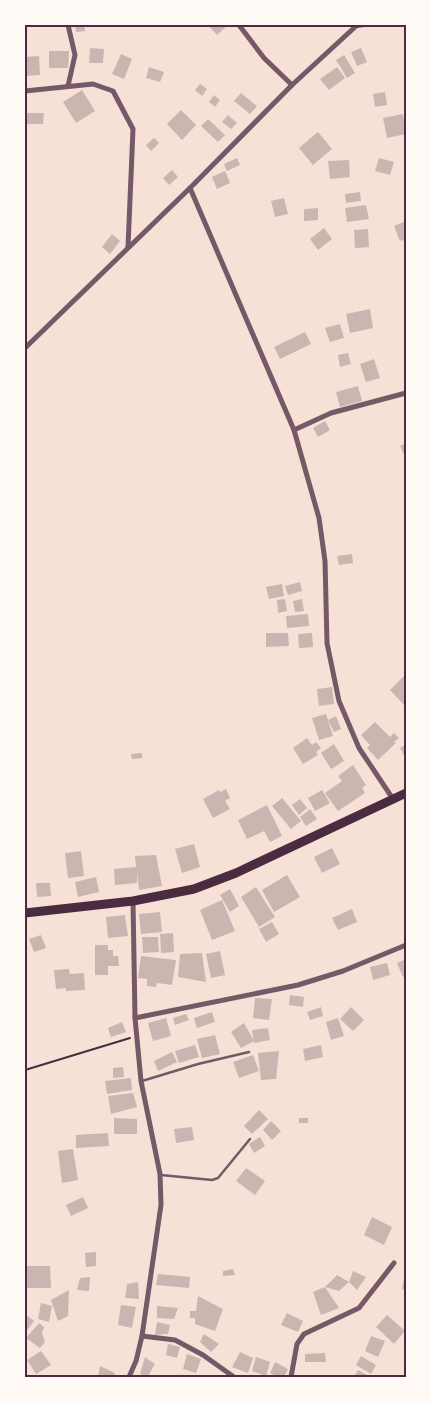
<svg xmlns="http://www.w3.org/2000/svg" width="431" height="1402" viewBox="0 0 431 1402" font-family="Lato,sans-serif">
	<rect width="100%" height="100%" fill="#f7e1d7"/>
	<g fill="#ccb4b1">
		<polygon points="75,25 84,25 85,31 76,32"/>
		<polygon points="208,25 228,25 217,35"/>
		<polygon points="90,48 104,49 103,63 89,63"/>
		<polygon points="361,48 367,62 357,66 351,52"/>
		<polygon points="49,51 69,51 68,68 49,68"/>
		<polygon points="121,54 132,59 124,79 112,74"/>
		<polygon points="344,55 355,73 347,78 336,60"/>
		<polygon points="39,56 40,75 26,76 25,57"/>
		<polygon points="149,67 164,72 160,82 146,78"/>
		<polygon points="337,67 345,78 329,90 320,79"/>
		<polygon points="200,84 207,89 202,96 195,90"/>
		<polygon points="82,90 95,111 76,123 63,102"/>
		<polygon points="385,92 387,105 375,107 373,94"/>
		<polygon points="241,93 257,106 250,114 234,101"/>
		<polygon points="214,95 220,100 215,107 209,102"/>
		<polygon points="181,110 196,125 182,140 167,124"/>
		<polygon points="25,113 44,113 43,124 25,124"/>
		<polygon points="403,114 406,134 387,138 383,118"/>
		<polygon points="228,115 237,123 231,129 222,122"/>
		<polygon points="208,119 225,135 218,142 201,126"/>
		<polygon points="318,132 332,149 313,165 299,148"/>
		<polygon points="154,138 159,143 151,151 146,145"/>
		<polygon points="237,158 240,165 227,171 224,164"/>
		<polygon points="379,158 394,162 390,175 375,171"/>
		<polygon points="349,160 350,177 330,179 328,161"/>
		<polygon points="172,170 178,177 169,185 163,178"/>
		<polygon points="225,171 230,183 217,189 212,177"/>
		<polygon points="360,192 361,201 346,203 345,194"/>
		<polygon points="284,198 288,214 275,217 271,201"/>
		<polygon points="366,205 369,219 347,222 345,208"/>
		<polygon points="318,208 318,220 304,221 304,209"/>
		<polygon points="406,221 406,239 401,241 399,239 394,226"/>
		<polygon points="324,228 332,239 318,250 310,239"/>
		<polygon points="368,229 369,247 355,248 354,230"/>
		<polygon points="112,234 120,241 110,254 102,247"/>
		<polygon points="370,309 373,328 350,333 346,314"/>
		<polygon points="340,324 344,338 330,342 325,328"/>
		<polygon points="305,332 311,344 280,359 274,347"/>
		<polygon points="348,353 351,364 340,367 338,355"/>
		<polygon points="374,359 380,378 366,382 360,364"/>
		<polygon points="358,386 362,401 340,407 336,392"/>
		<polygon points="325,421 330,430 318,437 313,428"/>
		<polygon points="406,443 406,459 400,446"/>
		<polygon points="352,554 353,563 339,565 337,556"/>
		<polygon points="300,582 302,591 288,595 285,586"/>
		<polygon points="282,584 284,596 269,599 266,587"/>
		<polygon points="285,599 287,611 278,613 277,600"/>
		<polygon points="302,599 304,611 295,612 293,601"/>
		<polygon points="308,614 309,626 287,628 286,616"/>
		<polygon points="266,633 288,633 289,646 266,647"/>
		<polygon points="312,633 313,647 299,648 298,634"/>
		<polygon points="406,674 406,707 390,690"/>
		<polygon points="332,687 334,704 319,706 317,689"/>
		<polygon points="326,714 333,736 319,740 312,718"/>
		<polygon points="336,716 341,729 334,732 328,720"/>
		<polygon points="375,722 390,737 394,733 399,738 394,742 396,743 378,760 367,748 370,745 361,735"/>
		<polygon points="307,738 312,745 316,742 321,748 316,752 318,755 303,764 293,748"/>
		<polygon points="334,744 344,761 331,769 321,753"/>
		<polygon points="406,744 406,759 400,748"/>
		<polygon points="142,753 142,758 132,759 131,754"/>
		<polygon points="353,765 366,785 362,788 365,793 338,811 325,793 342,781 338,776"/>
		<polygon points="226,789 230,798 225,801 230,809 213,818 203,799 219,790 220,792"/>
		<polygon points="322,790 330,803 315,811 308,798"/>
		<polygon points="282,798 301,821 291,829 272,806"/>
		<polygon points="300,799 307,808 299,815 292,805"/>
		<polygon points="267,805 282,836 270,842 264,831 247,839 238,820"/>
		<polygon points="310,809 317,819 306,826 300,817"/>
		<polygon points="194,844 200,867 182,873 175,849"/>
		<polygon points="332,848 340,864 322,873 314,857"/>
		<polygon points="81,851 84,876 68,878 65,853"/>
		<polygon points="156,855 162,886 139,890 137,872 137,883 115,885 114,869 136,867 135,856"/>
		<polygon points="287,875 300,897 274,912 262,890"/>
		<polygon points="96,877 99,892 78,897 75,882"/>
		<polygon points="36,883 50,883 51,896 37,897"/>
		<polygon points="256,887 275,917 259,927 241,897"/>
		<polygon points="230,889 239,906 230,912 220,895"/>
		<polygon points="222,900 235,931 212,940 200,910"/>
		<polygon points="352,909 357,922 338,930 332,918"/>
		<polygon points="160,912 162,932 141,934 139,914"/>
		<polygon points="125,915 128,936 108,938 106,917"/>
		<polygon points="272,922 279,934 266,942 259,929"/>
		<polygon points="173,933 174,952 161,953 160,934"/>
		<polygon points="41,935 46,948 34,952 29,939"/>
		<polygon points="142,937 158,937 159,952 143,953"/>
		<polygon points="95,945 108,945 108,950 113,950 113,956 118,956 119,966 108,966 108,975 95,975"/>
		<polygon points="220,951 225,975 211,978 206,954"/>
		<polygon points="202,953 206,982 178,977 180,954"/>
		<polygon points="141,956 176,960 172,985 157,983 156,987 147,986 147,979 138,978"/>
		<polygon points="406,959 406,976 403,977 397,963"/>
		<polygon points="387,963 390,975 373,980 370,967"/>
		<polygon points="69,969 70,974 84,973 85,990 66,991 66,988 56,989 54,970"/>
		<polygon points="290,995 304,997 303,1007 289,1005"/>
		<polygon points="255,998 272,999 269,1020 253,1018"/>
		<polygon points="321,1007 323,1016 310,1020 307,1012"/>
		<polygon points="351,1007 364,1020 353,1031 340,1019"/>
		<polygon points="212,1012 215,1022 197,1028 194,1018"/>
		<polygon points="186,1014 189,1020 175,1025 173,1018"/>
		<polygon points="166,1018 171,1036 153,1041 148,1023"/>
		<polygon points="338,1018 344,1036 331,1040 326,1022"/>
		<polygon points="122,1022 126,1032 111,1037 108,1028"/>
		<polygon points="244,1023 254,1041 241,1048 231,1032"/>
		<polygon points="268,1028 270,1040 254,1043 252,1030"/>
		<polygon points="215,1035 220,1054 202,1058 197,1039"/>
		<polygon points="195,1045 199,1057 179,1063 175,1051"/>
		<polygon points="321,1045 323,1057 305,1061 303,1049"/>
		<polygon points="279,1051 276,1079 261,1080 258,1053"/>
		<polygon points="172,1052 177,1062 158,1071 154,1061"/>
		<polygon points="253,1055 259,1071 239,1078 233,1062"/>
		<polygon points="123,1067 124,1077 113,1078 113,1068"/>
		<polygon points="131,1078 132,1090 107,1094 105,1081"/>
		<polygon points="133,1093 137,1107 111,1114 108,1096"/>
		<polygon points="259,1110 268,1119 252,1134 244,1126"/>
		<polygon points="114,1118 137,1119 137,1134 114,1134"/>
		<rect x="299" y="1118" width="9" height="5"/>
		<polygon points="271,1121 281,1131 272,1140 263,1130"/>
		<polygon points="192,1127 194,1140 176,1143 174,1129"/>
		<polygon points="108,1133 109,1146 76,1148 76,1135"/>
		<polygon points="260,1137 265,1146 254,1153 249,1144"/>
		<polygon points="73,1149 78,1180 62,1183 58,1151"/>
		<polygon points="246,1168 265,1181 255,1195 236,1181"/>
		<polygon points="83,1197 88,1208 71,1216 66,1205"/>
		<polygon points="372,1217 392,1227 384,1245 364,1235"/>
		<polygon points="96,1252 96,1266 86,1267 85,1253"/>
		<polygon points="27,1266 50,1266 51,1288 27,1288"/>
		<polygon points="233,1269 235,1275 223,1276 223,1271"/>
		<polygon points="353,1271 366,1277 357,1290 349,1282"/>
		<polygon points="158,1274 190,1277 189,1288 156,1285"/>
		<polygon points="405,1274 406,1274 406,1290 402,1289"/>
		<polygon points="337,1275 349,1282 339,1291 325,1287 339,1308 321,1315 313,1292 325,1287"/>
		<polygon points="90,1277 89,1291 77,1290 80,1278"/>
		<polygon points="138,1282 139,1299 125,1298 127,1284"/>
		<polygon points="69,1290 68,1316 58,1321 51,1300"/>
		<polygon points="198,1296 223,1309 215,1331 195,1324 195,1318 190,1318 190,1311 196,1311"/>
		<polygon points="41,1303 52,1306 49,1322 38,1319"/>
		<polygon points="121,1305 136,1307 132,1328 118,1325"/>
		<polygon points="157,1306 178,1308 174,1319 157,1318"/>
		<polygon points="287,1313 303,1321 298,1332 281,1325"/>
		<polygon points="25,1314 34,1321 25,1333"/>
		<polygon points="387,1315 405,1331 394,1344 376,1327"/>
		<polygon points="157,1322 170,1325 168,1334 155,1335"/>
		<polygon points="39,1323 44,1327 42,1333 45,1342 40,1348 26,1338"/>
		<polygon points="204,1334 219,1344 211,1352 200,1342"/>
		<polygon points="371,1336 385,1341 378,1357 365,1351"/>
		<polygon points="168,1344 180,1347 177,1358 166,1355"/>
		<polygon points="41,1351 51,1365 36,1374 27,1360"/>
		<polygon points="240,1352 253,1358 248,1373 232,1367"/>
		<polygon points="325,1353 326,1362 305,1362 305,1354"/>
		<polygon points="187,1354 201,1359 196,1373 183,1369"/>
		<polygon points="361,1356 376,1365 371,1374 356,1365"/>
		<polygon points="145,1357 155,1364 148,1376 140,1374"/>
		<polygon points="256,1357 270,1362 266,1376 252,1371"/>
		<polygon points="275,1362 288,1369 284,1377 278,1377 270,1373"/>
		<polygon points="100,1366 115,1373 113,1377 98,1377"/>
		<polygon points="358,1370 371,1377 354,1377"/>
	</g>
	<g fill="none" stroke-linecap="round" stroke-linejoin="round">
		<polyline stroke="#4a2c40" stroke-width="2" points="25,1070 130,1038"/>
		<g stroke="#755966" stroke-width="2.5">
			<polyline points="356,27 369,25"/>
			<polyline points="142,1081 198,1064 249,1052"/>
			<polyline points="161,1175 212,1180 218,1178 250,1139"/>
		</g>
		<g stroke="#755966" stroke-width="5">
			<polyline points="68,25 75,55 68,86"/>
			<polyline points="239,25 264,58 292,85"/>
			<polyline points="25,91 93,84 113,91 133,129 128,247"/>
			<polyline points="190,188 294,430 319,518 325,561 327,643 339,701 359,748 393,799"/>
			<polyline points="25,348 190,188 292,85 355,27 355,25"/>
			<polyline points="294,430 331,413 406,393"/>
			<polyline points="135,1018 298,985 343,971 406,945"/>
			<polyline points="142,1336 175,1340 203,1355 234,1377"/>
			<polyline points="129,1377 136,1361 142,1336 161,1205 160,1174 141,1081 135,1018 133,901"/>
			<polyline points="291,1377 297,1344 304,1334 359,1308 394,1263"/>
		</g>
		<polyline stroke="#4a2c40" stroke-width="9" points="25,913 133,901 194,889 236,873 406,793"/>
	</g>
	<rect width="431" height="1402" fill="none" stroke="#fffaf5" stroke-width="52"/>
	<rect x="26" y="26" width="379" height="1350" fill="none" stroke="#4a2c40" stroke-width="2"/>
</svg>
